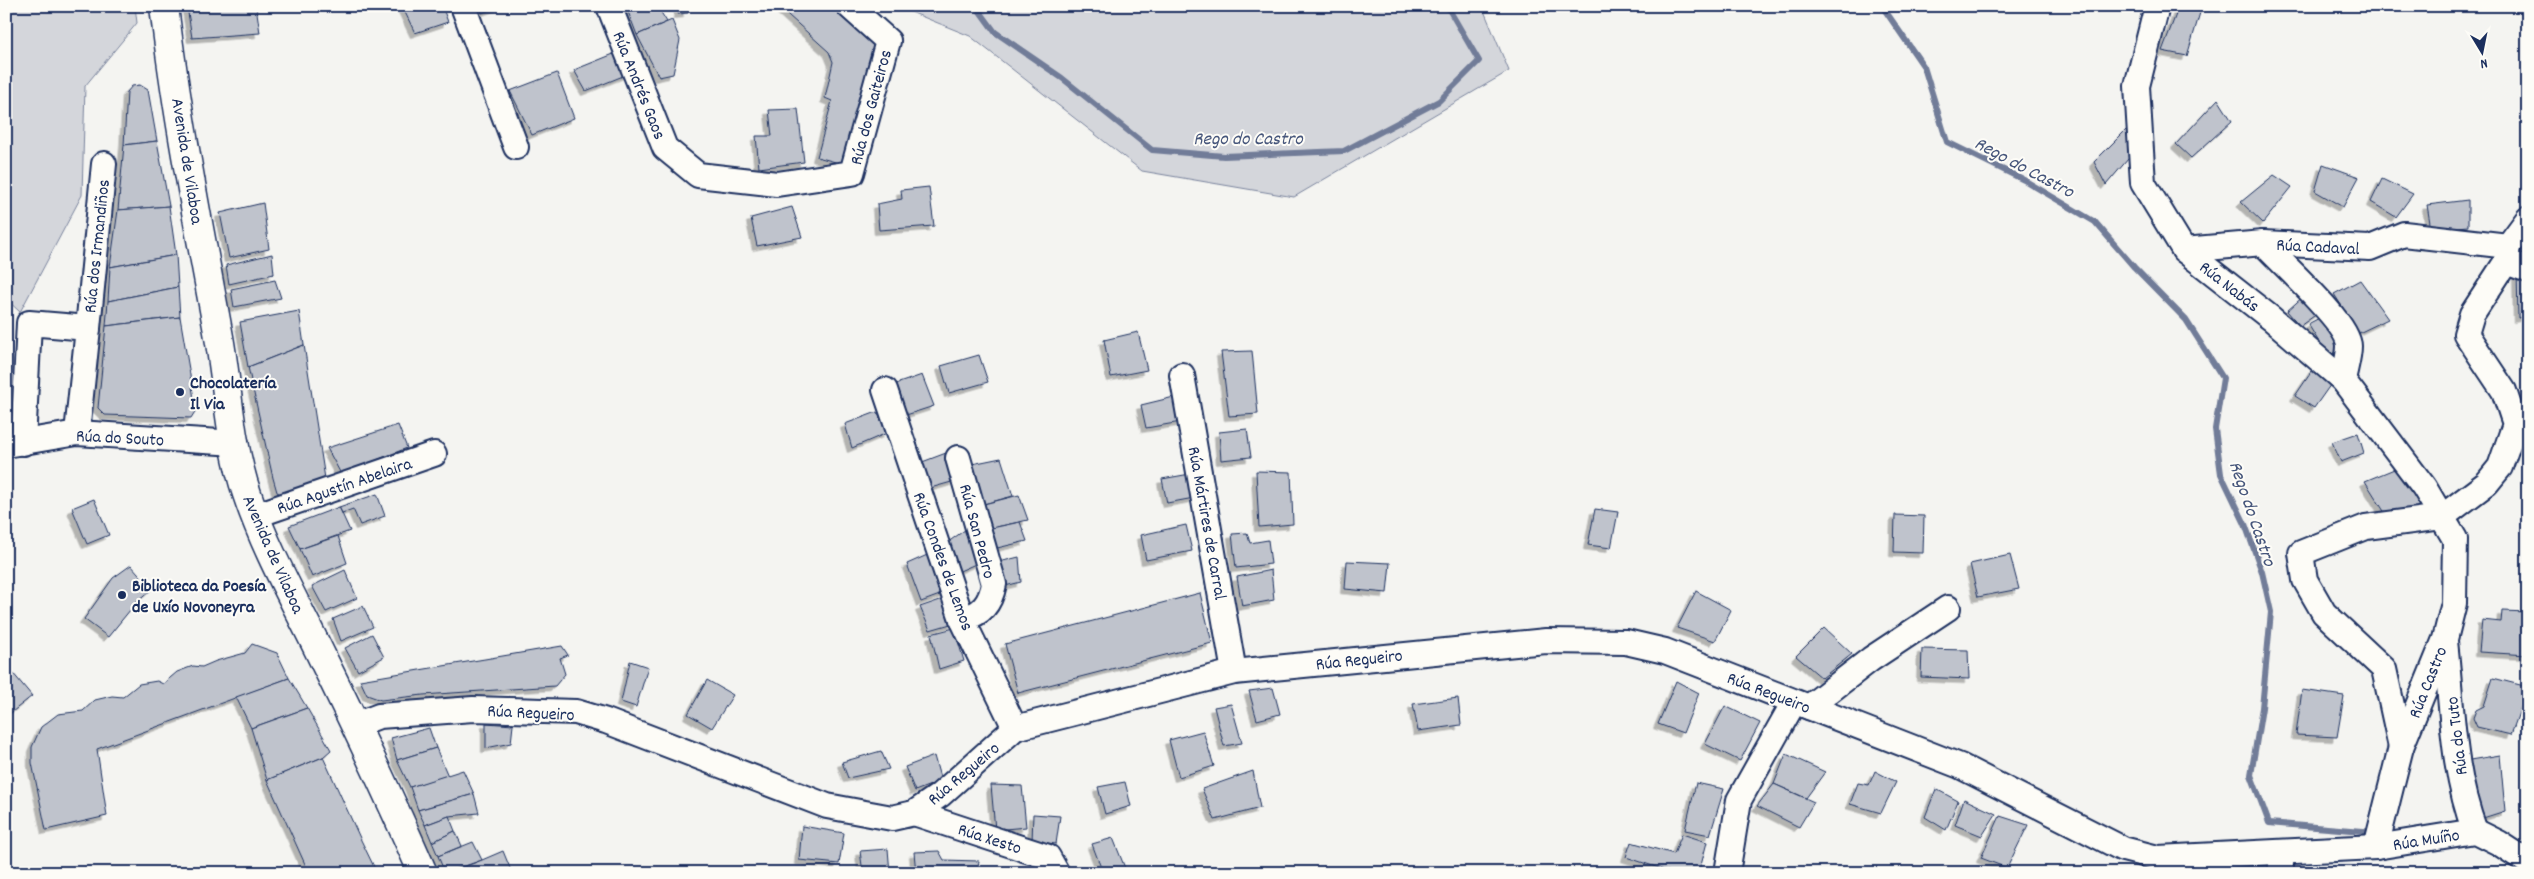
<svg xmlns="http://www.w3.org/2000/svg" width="2534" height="879" viewBox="0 0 2534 879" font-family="Dekko,sans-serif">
	<defs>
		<filter id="shadow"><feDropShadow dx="-4.5" dy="4.5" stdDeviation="0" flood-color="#0004"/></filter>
	</defs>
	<rect width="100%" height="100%" fill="#f4f4f1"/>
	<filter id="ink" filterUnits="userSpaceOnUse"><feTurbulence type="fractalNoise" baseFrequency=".02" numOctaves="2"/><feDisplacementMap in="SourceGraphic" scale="10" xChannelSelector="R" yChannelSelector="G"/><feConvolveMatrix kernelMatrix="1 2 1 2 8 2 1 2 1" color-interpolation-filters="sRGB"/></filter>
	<g filter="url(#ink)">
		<g fill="#d4d6db" stroke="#78829c">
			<polygon points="6,6 135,6 137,23 85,86 82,195 20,312 6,299"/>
			<polygon points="896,6 1482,6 1509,71 1294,197 1142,171 970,36"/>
		</g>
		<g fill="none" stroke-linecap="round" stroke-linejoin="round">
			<g stroke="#717c98" stroke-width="6">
				<polyline points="976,6 995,32 1062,78 1152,150 1224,156 1344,151 1439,101 1479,61 1447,6"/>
				<polyline points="1882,6 1924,67 1947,142 2024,180 2095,222 2134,267 2186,320 2223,378 2215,429 2221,474 2245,524 2262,572 2271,612 2262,708 2251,775 2269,823 2375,832"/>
			</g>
		</g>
		<g fill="#bfc3cc" stroke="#1b2f5e" filter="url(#shadow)">
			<polygon points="187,6 256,6 260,33 192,38"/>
			<polygon points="402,6 442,6 448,22 415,33"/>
			<polygon points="480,6 500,6 482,13"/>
			<polygon points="634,6 657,6 667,22 637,35 627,9"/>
			<polygon points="679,6 687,6 688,13 678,14"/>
			<polygon points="778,6 830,6 874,43 843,164 817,157 832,101 825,98 833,62 829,52"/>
			<polygon points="2165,6 2202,6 2187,56 2162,51 2178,9"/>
			<polygon points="672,20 680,40 673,74 659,77 637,35"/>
			<polygon points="616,53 628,74 586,91 574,70"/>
			<polygon points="557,73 574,118 532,135 510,91"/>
			<polygon points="140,85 148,90 157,141 124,145 127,92 132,86"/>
			<polygon points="2218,99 2232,121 2191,158 2176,144"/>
			<polygon points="798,109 804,162 759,168 756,136 772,136 769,110"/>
			<polygon points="2129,127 2134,152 2106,185 2094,162"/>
			<polygon points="157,141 169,206 118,210 124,145"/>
			<polygon points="2323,164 2359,177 2343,207 2315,191"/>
			<polygon points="2274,175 2292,187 2263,223 2241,202"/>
			<polygon points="2382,179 2413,194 2396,217 2371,202"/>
			<polygon points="929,187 934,226 879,230 877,204 902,199 901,190"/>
			<polygon points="2468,200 2468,226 2431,229 2427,205"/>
			<polygon points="263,203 269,249 229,258 220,213"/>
			<polygon points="169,206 176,255 110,267 118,210"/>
			<polygon points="792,207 802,237 757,246 751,218"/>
			<polygon points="272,254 274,274 229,284 226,265"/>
			<polygon points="176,255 178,287 108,301 110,267"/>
			<polygon points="2517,272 2528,277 2528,316 2518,318"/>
			<polygon points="275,280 281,298 234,307 231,289"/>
			<polygon points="2360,280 2388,319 2359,333 2334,294"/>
			<polygon points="178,287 180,317 106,326 108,301"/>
			<polygon points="2305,295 2321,311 2300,326 2287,311"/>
			<polygon points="299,311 304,345 248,367 240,322"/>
			<polygon points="2327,314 2344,347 2328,357 2308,324"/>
			<polygon points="180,317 196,410 191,418 105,415 98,408 106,326"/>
			<polygon points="1138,332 1147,370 1111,377 1104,340"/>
			<polygon points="304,345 326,485 288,498 277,492 273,478 248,367"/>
			<polygon points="1252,351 1258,414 1229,416 1221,352"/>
			<polygon points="979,355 988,382 949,393 941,366"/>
			<polygon points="2314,368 2333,381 2314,408 2295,396"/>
			<polygon points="922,375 934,406 903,416 893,385"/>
			<polygon points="1174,397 1181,422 1146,428 1141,405"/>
			<polygon points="877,412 887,433 852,448 845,424"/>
			<polygon points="398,425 407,448 341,474 327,448"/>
			<polygon points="1247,429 1251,457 1221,460 1219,432"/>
			<polygon points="2358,433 2364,453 2341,462 2332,442"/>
			<polygon points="946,453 955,481 927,489 917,464"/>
			<polygon points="1001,458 1013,496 980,505 967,465"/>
			<polygon points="2404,465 2431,512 2406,517 2402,510 2387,516 2365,481"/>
			<polygon points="1256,471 1291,472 1293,524 1259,527"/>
			<polygon points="1190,474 1194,498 1167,503 1162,479"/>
			<polygon points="377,494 385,516 360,525 353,509 342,513 339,507"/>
			<polygon points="1019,495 1028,520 987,529 980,505"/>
			<polygon points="94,499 109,535 87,544 72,508"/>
			<polygon points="339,507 350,531 300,549 289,526"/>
			<polygon points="1595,509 1618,512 1611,548 1588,545"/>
			<polygon points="1895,515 1924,516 1923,553 1894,552"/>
			<polygon points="1020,522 1027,541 993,549 987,529"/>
			<polygon points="1186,525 1192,551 1146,560 1141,535"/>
			<polygon points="969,527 980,562 953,574 944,545"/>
			<polygon points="1247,533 1250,543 1268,540 1271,564 1236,568 1232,534"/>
			<polygon points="338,536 347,563 312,577 300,549"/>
			<polygon points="934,552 945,593 921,602 907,564"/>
			<polygon points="2010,555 2019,589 1978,597 1970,564"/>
			<polygon points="1019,557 1021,582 1001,587 995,563"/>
			<polygon points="1347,561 1390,563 1387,593 1345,589"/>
			<polygon points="131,565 152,589 135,604 108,637 84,619 113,578"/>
			<polygon points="345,570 357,598 326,612 312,586"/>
			<polygon points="1271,570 1274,600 1242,606 1237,577"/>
			<polygon points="1696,591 1731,610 1715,641 1677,628"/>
			<polygon points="1200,593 1212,643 1018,693 1005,644"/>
			<polygon points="946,598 954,623 930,630 920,607"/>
			<polygon points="363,606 373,627 341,641 333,619"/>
			<polygon points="2502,611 2528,612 2528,655 2479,652 2482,620 2501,622"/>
			<polygon points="954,628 964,661 939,669 931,634"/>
			<polygon points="1824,628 1852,654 1822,678 1796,656"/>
			<polygon points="372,634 384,657 358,671 345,648"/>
			<polygon points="252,644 277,653 289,678 97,749 107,816 46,830 32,763 32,747 41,727 58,714 83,711 95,700 112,696 123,697 139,684 157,681 163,684 177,672 193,666 202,667 216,661 245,653"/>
			<polygon points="562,646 568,655 560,658 565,674 555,686 423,695 381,700 367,695 360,680"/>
			<polygon points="1922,649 1968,650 1969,679 1921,677"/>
			<polygon points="630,661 648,667 636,707 621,702"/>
			<polygon points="7,666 32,696 7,716 6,667"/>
			<polygon points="289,678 307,708 251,728 236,697"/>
			<polygon points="2493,678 2528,687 2511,735 2477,727 2473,718 2476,710 2484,706"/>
			<polygon points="707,680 733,695 712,728 688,714"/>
			<polygon points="1676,681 1699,693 1683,733 1658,724"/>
			<polygon points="1273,688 1280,714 1257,720 1249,691"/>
			<polygon points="2302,690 2344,696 2337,737 2296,735"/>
			<polygon points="1458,698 1461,725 1418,731 1413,704"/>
			<polygon points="1231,704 1242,743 1224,746 1214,707"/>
			<polygon points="1725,706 1760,723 1740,761 1705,744"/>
			<polygon points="307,708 331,750 323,757 267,780 251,728"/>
			<polygon points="486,723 513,725 511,743 486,748"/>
			<polygon points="429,728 436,748 397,760 391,738"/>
			<polygon points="1203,731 1214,766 1179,777 1169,740"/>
			<polygon points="436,748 448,776 410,787 397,760"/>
			<polygon points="881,751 889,769 848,778 842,762"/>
			<polygon points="1786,754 1825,772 1806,798 1774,784"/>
			<polygon points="2500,755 2505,811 2480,819 2464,761"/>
			<polygon points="934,756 941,781 915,791 905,767"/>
			<polygon points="323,757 360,838 377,873 309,873 267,780"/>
			<polygon points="463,770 474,794 418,810 410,787"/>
			<polygon points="1253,771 1260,808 1215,820 1202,789"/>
			<polygon points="1875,771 1896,782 1881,813 1850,804 1858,783 1869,785"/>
			<polygon points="1125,782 1131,806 1105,814 1098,787"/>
			<polygon points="1696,783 1724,789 1710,835 1685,830"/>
			<polygon points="1774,784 1814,802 1799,827 1757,806"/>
			<polygon points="991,785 1022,786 1026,827 995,830"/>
			<polygon points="1936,789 1958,801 1946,830 1925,817"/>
			<polygon points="474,794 479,813 449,816 425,825 418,810"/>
			<polygon points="1964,799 1996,814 1982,836 1955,825"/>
			<polygon points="1033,814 1060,816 1056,844 1032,841"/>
			<polygon points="449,816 455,831 432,842 425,825"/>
			<polygon points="2000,816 2028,825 2007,868 1981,858"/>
			<polygon points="802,826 844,833 839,864 799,860"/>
			<polygon points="455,831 462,846 438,856 432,842"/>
			<polygon points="1682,834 1707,842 1699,873 1674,873 1626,857 1631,842 1674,854"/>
			<polygon points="1113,838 1127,873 1103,873 1092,844"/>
			<polygon points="473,842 482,860 445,873 438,856"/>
			<polygon points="888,849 890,873 863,873 860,851"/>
			<polygon points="503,851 512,873 449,873 482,860"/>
			<polygon points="939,851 944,860 979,861 977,873 916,873 914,852"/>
		</g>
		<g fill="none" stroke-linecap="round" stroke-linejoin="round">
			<defs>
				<g id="street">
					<polyline points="463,6 516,147"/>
					<polyline points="609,6 665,148 698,175 777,184 852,173 888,41 849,6"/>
					<polyline points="2157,6 2137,86 2143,183 2184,250 2272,319 2343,380 2424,487 2455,539 2454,603 2445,639 2401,747 2376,847"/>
					<path d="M 2263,243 C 2281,263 2349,323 2349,346 C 2349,357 2345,369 2343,380"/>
					<polyline points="2184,250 2263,243 2370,248 2404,234 2508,246"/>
					<polyline points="2506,262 2528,270"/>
					<polyline points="88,328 104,164"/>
					<polyline points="1182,375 1234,672"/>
					<polyline points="885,390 962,619 1015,728"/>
					<polyline points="23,443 29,323 88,328 77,433"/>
					<polyline points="6,445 77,433 236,443"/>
					<path d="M 958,458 L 994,584 C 990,604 982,614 962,619"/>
					<polyline points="254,516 434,454"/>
					<path d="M 2445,641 C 2452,704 2452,772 2475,831"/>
					<polyline points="1809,707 1871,659 1948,608"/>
					<polyline points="355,725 379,716 473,709 576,712 606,721 827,806 892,818 914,813 940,795 1015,728 1234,672 1546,641 1626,642 1665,651 1960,766 2123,849 2158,858 2376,847 2475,831 2499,843 2528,862"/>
					<polyline points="2401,747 2384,669 2324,613 2305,580 2301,553 2366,527 2442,517 2487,483 2500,467 2515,424 2504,391 2466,334 2472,314 2506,262 2508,246 2528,219"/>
					<polyline points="914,813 1048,857 1057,873"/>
					<polyline points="1727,873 1739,800 1794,702"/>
					<polyline points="2281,873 2281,852"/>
				</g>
				<path id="highway" d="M 164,6 C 177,117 199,227 219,337 C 228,388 230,445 247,494 C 266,551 296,603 322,657 C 357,728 391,800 423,873"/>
			</defs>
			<use href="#street" stroke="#1b2f5e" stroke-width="28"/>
			<use href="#highway" stroke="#1b2f5e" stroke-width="31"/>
			<use href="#street" stroke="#fdfcf7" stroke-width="24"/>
			<use href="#highway" stroke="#fdfcf7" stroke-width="28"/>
		</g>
	</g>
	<g fill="#1b2f5e" stroke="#fdfcf7" stroke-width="2">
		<circle cx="180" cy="392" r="5"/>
		<circle cx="122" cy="595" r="5"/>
	</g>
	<g text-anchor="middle" stroke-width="4" stroke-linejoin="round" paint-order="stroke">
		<g font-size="18" fill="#1b2f5e" stroke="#fdfcf7">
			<text transform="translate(640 85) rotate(68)" y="6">Rúa Andrés Gaos</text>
			<text transform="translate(870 107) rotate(-75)" y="6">Rúa dos Gaiteiros</text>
			<text transform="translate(188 161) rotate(81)" y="6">Avenida de Vilaboa</text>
			<text transform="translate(96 246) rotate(-84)" y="6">Rúa dos Irmandiños</text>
			<text transform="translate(2318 246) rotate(3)" y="6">Rúa Cadaval</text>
			<text transform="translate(2230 286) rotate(38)" y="6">Rúa Nabás</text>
			<text transform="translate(120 437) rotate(3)" y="6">Rúa do Souto</text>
			<text transform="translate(344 485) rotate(-19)" y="6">Rúa Agustín Abelaira</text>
			<text transform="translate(1208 523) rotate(80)" y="6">Rúa Mártires de Carral</text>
			<text transform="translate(978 531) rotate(75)" y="6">Rúa San Pedro</text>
			<text transform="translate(274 554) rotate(66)" y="6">Avenida de Vilaboa</text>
			<text transform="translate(944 561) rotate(70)" y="6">Rúa Condes de Lemos</text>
			<text transform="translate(1359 659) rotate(-6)" y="6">Rúa Regueiro</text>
			<text transform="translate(2427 682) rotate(-68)" y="6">Rúa Castro</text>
			<text transform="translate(1769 692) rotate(21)" y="6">Rúa Regueiro</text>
			<text transform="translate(531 712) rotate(3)" y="6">Rúa Regueiro</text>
			<text transform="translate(2456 736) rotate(-97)" y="6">Rúa do Tuto</text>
			<text transform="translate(963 773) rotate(-40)" y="6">Rúa Regueiro</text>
			<text transform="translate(990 838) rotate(18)" y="6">Rúa Xesto</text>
			<text transform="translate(2426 839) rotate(-9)" y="6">Rúa Muíño</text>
		</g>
		<g font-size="18" font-weight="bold" fill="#1b2f5e" stroke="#fdfcf7" text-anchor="start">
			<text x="190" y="388">Chocolatería<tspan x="190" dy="21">Il Via</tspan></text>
			<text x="132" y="591">Biblioteca da Poesía<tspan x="132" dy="21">de Uxío Novoneyra</tspan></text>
		</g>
		<g font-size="19" font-style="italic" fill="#46567b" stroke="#fdfcf7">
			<text x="1248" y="144">Rego do Castro</text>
			<text transform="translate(2025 166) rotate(28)" y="7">Rego do Castro</text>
			<text transform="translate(2254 513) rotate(71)" y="7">Rego do Castro</text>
		</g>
	</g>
	<rect width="2534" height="879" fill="none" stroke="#fdfcf7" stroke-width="25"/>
	<rect x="12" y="12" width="2509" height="854" fill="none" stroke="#1b2f5e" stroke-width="2" filter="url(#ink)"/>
	<g transform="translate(2482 52) rotate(170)" stroke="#fdfcf7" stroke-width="4" paint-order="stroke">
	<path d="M0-4L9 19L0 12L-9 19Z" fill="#1b2f5e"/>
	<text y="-8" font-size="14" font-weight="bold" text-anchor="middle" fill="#1b2f5e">N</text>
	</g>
</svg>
